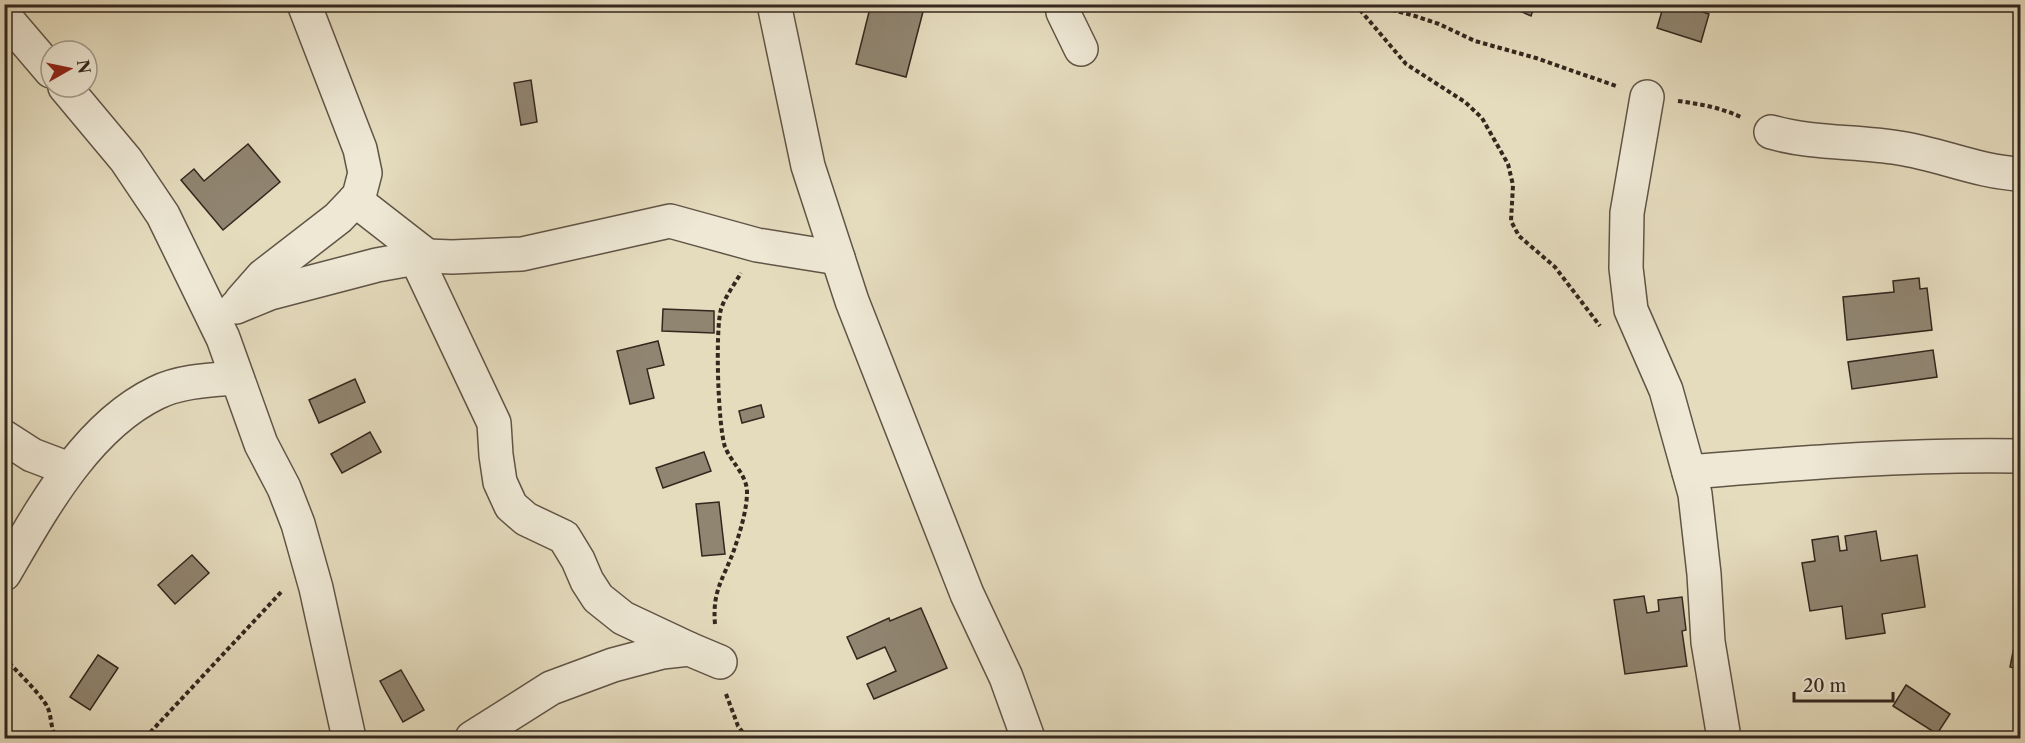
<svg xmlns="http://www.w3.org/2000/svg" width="2025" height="743" viewBox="0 0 2025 743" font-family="'Libre Caslon Text',serif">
	<rect width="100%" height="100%" fill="#e5dcbe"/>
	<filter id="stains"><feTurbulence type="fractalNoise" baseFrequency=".00333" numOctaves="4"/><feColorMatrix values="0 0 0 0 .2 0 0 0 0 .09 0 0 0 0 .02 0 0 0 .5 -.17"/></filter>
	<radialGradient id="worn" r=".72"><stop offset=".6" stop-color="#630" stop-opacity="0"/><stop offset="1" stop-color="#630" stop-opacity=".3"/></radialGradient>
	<g fill="#908571" stroke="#33271e" stroke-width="1.5">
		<polygon points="871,4 925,4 906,77 856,64"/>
		<polygon points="1504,4 1535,4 1531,16"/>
		<polygon points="1664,4 1678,4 1709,14 1701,42 1657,28"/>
		<polygon points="531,80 537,122 521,125 514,83"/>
		<polygon points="248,144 280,182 223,230 181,180 194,169 204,181"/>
		<polygon points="1919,278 1920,289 1927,288 1932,330 1847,340 1843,297 1894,292 1893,281"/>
		<polygon points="663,309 714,311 714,333 662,331"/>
		<polygon points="658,341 664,365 647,369 654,398 630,404 617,351"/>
		<polygon points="1933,350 1937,377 1852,389 1848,362"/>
		<polygon points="355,379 365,402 319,423 309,400"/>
		<polygon points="761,405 764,417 742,423 739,411"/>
		<polygon points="370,432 381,452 342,473 331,454"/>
		<polygon points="704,452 711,471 663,488 656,468"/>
		<polygon points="719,502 725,554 702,556 696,504"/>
		<polygon points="1876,531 1881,561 1917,555 1925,607 1882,614 1885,633 1846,639 1842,606 1810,611 1802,563 1815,561 1812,540 1838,536 1840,551 1847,550 1845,536"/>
		<polygon points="192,555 209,573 175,604 158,585"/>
		<polygon points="1644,596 1647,613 1659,611 1658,600 1682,597 1686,630 1682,631 1687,666 1625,674 1614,600"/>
		<polygon points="921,608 947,668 874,699 867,684 896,671 885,647 857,659 847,637 889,618 890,621"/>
		<polygon points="2020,617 2020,669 2010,667"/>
		<polygon points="98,655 118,668 90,710 70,697"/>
		<polygon points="401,670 424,710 403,722 380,681"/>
		<polygon points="1906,685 1950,714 1937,734 1893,706"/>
	</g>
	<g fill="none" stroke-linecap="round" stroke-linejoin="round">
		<defs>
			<g id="minor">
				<polyline points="774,4 808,166 852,301 967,594 1006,677 1028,738"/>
				<polyline points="1062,4 1063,12 1081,49"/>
				<polyline points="4,16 51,71"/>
				<polyline points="65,87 126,160 163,215 223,338 261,444 284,488 298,524 316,588 349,738"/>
				<polyline points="1647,97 1627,213 1626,268 1631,310 1666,390 1695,494 1704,574 1708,642 1724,738"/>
				<path d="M 1771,132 C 1812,144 1856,141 1899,148 C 1940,154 1978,172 2020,174"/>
				<polyline points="355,200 427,256"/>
				<polyline points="416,258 494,423 496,455 500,482 511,506 526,519 564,537 578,560 587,581 598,598 623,618 689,649"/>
				<polyline points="241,301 263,276 338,218 359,196 365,173 360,149 304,4"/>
				<polyline points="236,307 270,293 377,265 427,256 452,257 522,254 670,221 757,245 838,258"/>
				<polyline points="4,437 32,455 69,469"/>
				<path d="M 1689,472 C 1800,463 1910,454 2020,456"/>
				<path d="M 4,574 C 42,509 86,427 156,393 C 180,381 210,380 237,378"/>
				<polyline points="472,738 551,688 613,665 662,652 689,649 720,662"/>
			</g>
		</defs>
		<use href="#minor" stroke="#605446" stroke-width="36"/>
		<g stroke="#33271e" stroke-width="4" stroke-dasharray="4.5 3" stroke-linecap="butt">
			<polyline points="1355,4 1406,64 1465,102 1482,118 1508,164 1513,185 1511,221 1519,236 1555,267 1600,326"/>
			<polyline points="1370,4 1415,16 1439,24 1475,41 1536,58 1616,86"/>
			<path d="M 1678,101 C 1701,104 1722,108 1743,118"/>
			<path d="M 715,624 C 712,590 724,578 734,550 C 740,532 747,510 747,492 C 747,475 731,462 725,447 C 718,426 715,331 721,309 C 725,297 734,285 741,273"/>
			<path d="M 4,657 C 17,672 34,687 45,703 C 53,714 49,728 57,738"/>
			<polyline points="726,694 738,726 747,738"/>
			<polyline points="145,738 283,590"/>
		</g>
		<use href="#minor" stroke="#eee8d5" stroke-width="33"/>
	</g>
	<rect width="2025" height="743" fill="none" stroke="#e5dcbe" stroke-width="24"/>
	<rect x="6" y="6" width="2013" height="731" fill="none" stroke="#33271e" stroke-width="3"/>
	<rect x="12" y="12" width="2001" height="719" fill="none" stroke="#33271e" stroke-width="1.5"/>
	<g transform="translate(69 69) rotate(81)"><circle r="28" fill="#eee8d5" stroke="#a39b8c" stroke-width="1.5"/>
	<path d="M0-4.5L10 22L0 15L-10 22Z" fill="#8f2418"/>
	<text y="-9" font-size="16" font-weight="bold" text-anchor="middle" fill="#33271e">N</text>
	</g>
	<path d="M1794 692v9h99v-9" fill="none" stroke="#33271e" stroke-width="3"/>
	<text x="1803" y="692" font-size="18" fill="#33271e" stroke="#eee8d5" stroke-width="4.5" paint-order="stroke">20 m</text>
	<rect width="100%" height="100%" filter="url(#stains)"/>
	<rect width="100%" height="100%" fill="url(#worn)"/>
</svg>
